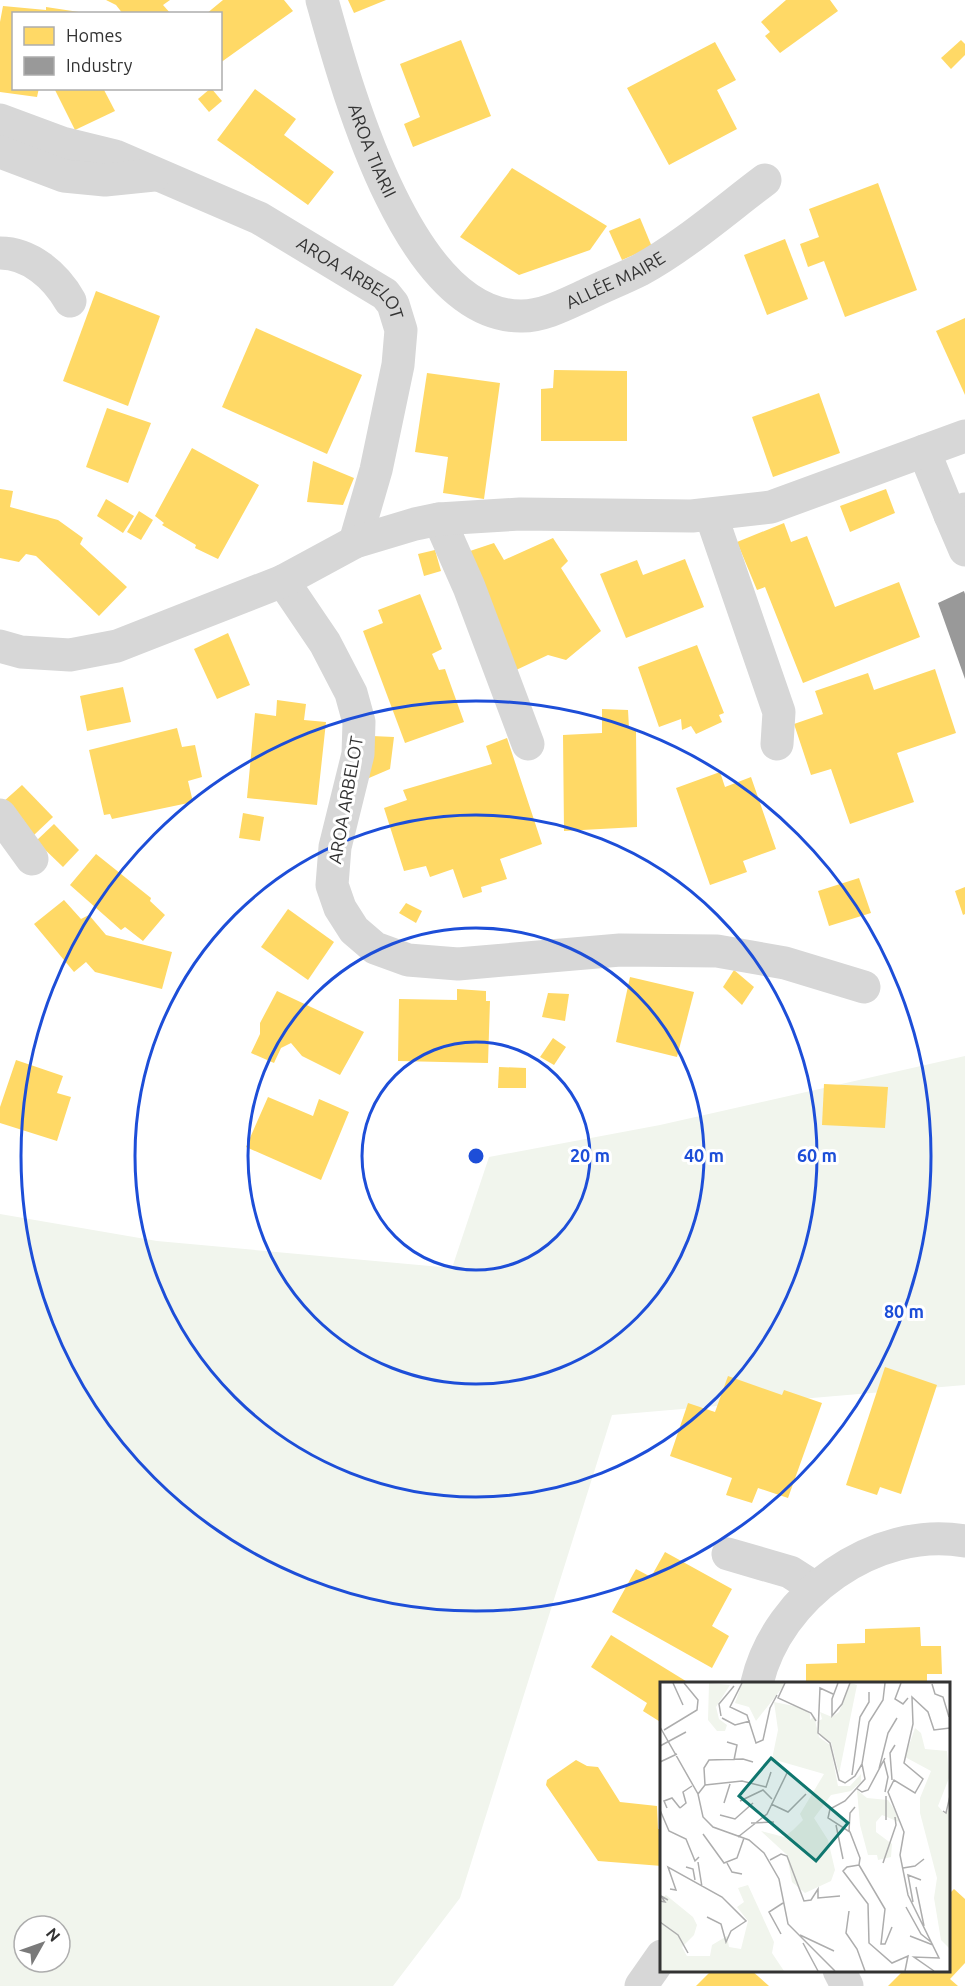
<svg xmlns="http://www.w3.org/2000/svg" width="965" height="1986" viewBox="0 0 965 1986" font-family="Ubuntu,sans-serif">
	<rect width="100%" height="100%" fill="#fff"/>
	<path fill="#f1f5ed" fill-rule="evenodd" d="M 965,1056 L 965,1385 L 612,1415 L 460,1898 L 393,1986 L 0,1986 L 0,1214 L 157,1241 L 452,1268 L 489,1157 L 660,1125 ZM 24,1926 L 60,1926 L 60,1962 L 24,1962 Z"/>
	<g fill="#ffd966">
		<polygon points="106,0 170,0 163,5 171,14 123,14 116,5"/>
		<polygon points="223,0 284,0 293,11 220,63 220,14 206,14"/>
		<polygon points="348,0 386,0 354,13"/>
		<polygon points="786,0 830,0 838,11 780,53 765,36 770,32 761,22"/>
		<polygon points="3,6 46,10 46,7 79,12 14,14 14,88 39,88 37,97 0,92 0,22"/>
		<polygon points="461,40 491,116 413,147 404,124 420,117 400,64"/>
		<polygon points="961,40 965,44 965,55 951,69 941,58"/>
		<polygon points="715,42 736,80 717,90 737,129 669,165 627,88"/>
		<polygon points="54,88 103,88 115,111 75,130"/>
		<polygon points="211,88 222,101 209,112 198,99"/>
		<polygon points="255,89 296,119 284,135 334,172 308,205 217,140"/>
		<polygon points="512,168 607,226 590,250 519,275 460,237"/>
		<polygon points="878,183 917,290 845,317 824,261 808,267 800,244 819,237 809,209"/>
		<polygon points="640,218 652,247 622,260 609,231"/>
		<polygon points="785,239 808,299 767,315 744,255"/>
		<polygon points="96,291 160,316 128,406 63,381"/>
		<polygon points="965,318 965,395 936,331"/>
		<polygon points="256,328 362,375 327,454 222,407"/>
		<polygon points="554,370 627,371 627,441 541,441 541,389 553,388"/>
		<polygon points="427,373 500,383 484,499 443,493 448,457 415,452"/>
		<polygon points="819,393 840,453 773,477 752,417"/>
		<polygon points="107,408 151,423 128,483 86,467"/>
		<polygon points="192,448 259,485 218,559 195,548 196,545 162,525 164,523 155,516"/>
		<polygon points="313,461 354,478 343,505 307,502"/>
		<polygon points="0,489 13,491 10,507 58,520 83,538 80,544 127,587 99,616 36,556 26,554 19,562 0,558"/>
		<polygon points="886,489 895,513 850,532 840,506"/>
		<polygon points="106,499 134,516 123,533 97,516"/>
		<polygon points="139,511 153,520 141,540 127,532"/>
		<polygon points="784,523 791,542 807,536 835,607 899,582 920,637 803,683 765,587 757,590 737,542"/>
		<polygon points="553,538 568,561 561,568 601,631 566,660 548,655 514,671 467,552 494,543 504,560"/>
		<polygon points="435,550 441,571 424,576 418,554"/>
		<polygon points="685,559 704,607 626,638 600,574 637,560 643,575"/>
		<polygon points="420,594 442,649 432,654 439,670 445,669 464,722 405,743 363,631 383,623 378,610"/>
		<polygon points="228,633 250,685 217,699 194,649"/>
		<polygon points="697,645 724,713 719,715 722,722 696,734 691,726 682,730 681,719 659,727 638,667"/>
		<polygon points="935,669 956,733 897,753 914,802 850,824 831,769 811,775 794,724 823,714 815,691 868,673 874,690"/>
		<polygon points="123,687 131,722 87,731 80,696"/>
		<polygon points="277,700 306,704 304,720 326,722 317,805 247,798 255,713 276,716"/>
		<polygon points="602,709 628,710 629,728 636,730 637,827 564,831 563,735 602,733"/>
		<polygon points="177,728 182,747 195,745 202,777 188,781 193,802 112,819 110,814 104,815 89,750"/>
		<polygon points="372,736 394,737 390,769 369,778"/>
		<polygon points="507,738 542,844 500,859 507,879 481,887 482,892 463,898 453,869 430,877 426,866 404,871 384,808 407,800 403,790 492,764 486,746"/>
		<polygon points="720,772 725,787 751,777 776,849 743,861 747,872 710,885 676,788"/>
		<polygon points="22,785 53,817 34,835 3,802"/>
		<polygon points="243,813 264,817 260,841 239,838"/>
		<polygon points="54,824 79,850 63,867 36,841"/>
		<polygon points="96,854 151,898 150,901 165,915 143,941 125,927 121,930 70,885"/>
		<polygon points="859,878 871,913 829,926 818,891"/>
		<polygon points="965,887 965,914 963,915 955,891"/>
		<polygon points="64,900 81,919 89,915 106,935 172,952 162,989 95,972 86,962 74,972 34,924"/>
		<polygon points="406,903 422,911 416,923 399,913"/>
		<polygon points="288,909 334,942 308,980 261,947"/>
		<polygon points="734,970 754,987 742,1005 723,987"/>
		<polygon points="630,977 694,992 677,1057 616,1042"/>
		<polygon points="457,989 486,991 486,1001 490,1001 488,1063 398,1061 399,999 457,1000"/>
		<polygon points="277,991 364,1032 340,1075 302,1056 291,1043 281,1048 274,1063 251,1053 260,1034 260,1023"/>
		<polygon points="548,993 569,994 565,1021 542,1017"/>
		<polygon points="553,1038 566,1047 554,1065 540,1057"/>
		<polygon points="16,1060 63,1076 57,1093 71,1097 57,1141 0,1123 0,1107"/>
		<polygon points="499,1067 526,1068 526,1088 498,1088"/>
		<polygon points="824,1084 888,1087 885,1128 822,1125"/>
		<polygon points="268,1097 313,1116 319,1099 349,1112 321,1180 246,1147"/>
		<polygon points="885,1367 937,1385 901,1494 880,1487 877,1495 846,1485"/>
		<polygon points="728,1376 782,1395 784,1390 822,1403 788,1498 758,1488 752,1503 726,1495 732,1478 670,1456 688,1403 715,1412"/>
		<polygon points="665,1552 732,1589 712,1626 729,1636 712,1668 612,1612 636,1569 651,1577"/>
		<polygon points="920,1627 921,1646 941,1646 942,1674 927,1674 927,1683 806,1683 806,1664 837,1663 837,1644 865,1643 865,1629"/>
		<polygon points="611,1635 689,1683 662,1683 662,1723 643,1711 647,1703 591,1667"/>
		<polygon points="576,1760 587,1766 598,1767 620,1802 657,1806 658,1829 662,1829 662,1866 598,1861 546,1785 547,1780"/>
		<polygon points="954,1889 965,1899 965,1963 950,1979 958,1986 888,1986 904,1970 948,1970 948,1895"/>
		<polygon points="712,1970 751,1970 769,1986 696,1986"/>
	</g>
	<polygon fill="#999" points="964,591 965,594 965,679 938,603"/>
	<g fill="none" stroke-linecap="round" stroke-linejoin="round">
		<g stroke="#d7d7d7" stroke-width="33">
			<path id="s1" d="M 322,0 C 346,86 408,318 522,316 C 544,316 566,304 586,295 C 604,286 622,279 640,270 C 684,246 725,210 765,180"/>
			<path id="s2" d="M 0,120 L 62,143 L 115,156 L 259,218 L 385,294 L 393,304 L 401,330 L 398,365 L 376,470 L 355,542"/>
			<polyline points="0,152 64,176 105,180 154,175"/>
			<path d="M 0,253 C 30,253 56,276 70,301"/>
			<polyline points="924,451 950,515 965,509"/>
			<polyline points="711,515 779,712 777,744"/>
			<polyline points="950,515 965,550"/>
			<polyline points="439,519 469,587 528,744"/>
			<polyline points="283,581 325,643 351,693 359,722 358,754 335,847 332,885 340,908 354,930 375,948 408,960 458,964 620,950 717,951 785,963 864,987"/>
			<polyline points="0,646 21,652 70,655 117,646 283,581 355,542 415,524 439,519 520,514 692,516 771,507 965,436"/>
			<polyline points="0,815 32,859"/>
			<polyline points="728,1554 790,1572 815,1588"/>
			<path d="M 757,1683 C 777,1596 875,1525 965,1541"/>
			<polyline points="839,1970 847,1986"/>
			<polyline points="641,1986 662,1956"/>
		</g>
	</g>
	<g fill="none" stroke="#1d4ed8" stroke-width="3">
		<circle cx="476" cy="1156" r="114"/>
		<circle cx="476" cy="1156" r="228"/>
		<circle cx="476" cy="1156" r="341"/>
		<circle cx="476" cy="1156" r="455"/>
	</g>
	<g text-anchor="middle" stroke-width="6" stroke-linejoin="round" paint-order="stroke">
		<g font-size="18" fill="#333" stroke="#fff">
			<text dy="6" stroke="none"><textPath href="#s1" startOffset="159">AROA TIARII</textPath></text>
			<text dy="6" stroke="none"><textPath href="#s1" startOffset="496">ALLÉE MAIRE</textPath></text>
			<text dy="6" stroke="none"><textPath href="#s2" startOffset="388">AROA ARBELOT</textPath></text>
			<text transform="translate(346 800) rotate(-80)" y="6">AROA ARBELOT</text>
		</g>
	</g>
	<g transform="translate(660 1682)">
		<rect width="290" height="290" fill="#fff"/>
		<path d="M 49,1 L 70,3 L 56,25 L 59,37 L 67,43 L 65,49 L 57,49 L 48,38 ZM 82,1 L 126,1 L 96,39 L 89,25 L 75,21 ZM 191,1 L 197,3 L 179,92 L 171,60 L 160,53 L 157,40 L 162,37 L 160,30 L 172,35 L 179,30 ZM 114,20 L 139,25 L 150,32 L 150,38 L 154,34 L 159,55 L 170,63 L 178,104 L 190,104 L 201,92 L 201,100 L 191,109 L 171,113 L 154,136 L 168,158 L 175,188 L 171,199 L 145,211 L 132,200 L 127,173 L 101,149 L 124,155 L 133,148 L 143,138 L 140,132 L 164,92 L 112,77 L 118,48 ZM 255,46 L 261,51 L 265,67 L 287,69 L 289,96 L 278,124 L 284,131 L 289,128 L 289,266 L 281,258 L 274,216 L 277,196 L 260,131 L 260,116 L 271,89 L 245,75 ZM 197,108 L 207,116 L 228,118 L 234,127 L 239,140 L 222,133 L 216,140 L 216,150 L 232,162 L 231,175 L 218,178 L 217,173 L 208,173 L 200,143 ZM 88,203 L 114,260 L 112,271 L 124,289 L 0,289 L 0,217 L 6,213 L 33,235 L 37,243 L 34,253 L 22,265 L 27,274 L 50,274 L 52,263 L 67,254 L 69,265 L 81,267 L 88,239 L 77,225 L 84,220 L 78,206 Z" fill="#f1f5ed"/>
		<path fill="none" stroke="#adadad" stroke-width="1.5" d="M 13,1 L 23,23M 82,1 L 70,25 L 87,33 L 96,61 L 103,58 L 110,26 L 117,13M 125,1 L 118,16 L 151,31 L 156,39M 178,1 L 172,17 L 172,34 L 182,22 L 190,1M 241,1 L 235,17 L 243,22 L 248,16M 272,2 L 275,12 L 283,15 L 289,35M 173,12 L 160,6 L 158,51 L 170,61 L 179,98 L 185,101 L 195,94 L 202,82 L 209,40 L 223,18 L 225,1M 61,34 L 59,22 L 74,4M 62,36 L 75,43 L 90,39M 0,45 L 38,112 L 43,135 L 53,145 L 89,158 L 104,171 L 119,197 L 128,242 L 175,289M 4,48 L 37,28 L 38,18 L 24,1M 67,60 L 77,63 L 74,78M 0,64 L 26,50M 224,79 L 228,95 L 225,110M 0,80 L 17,72M 202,82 L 205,97 L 185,119 L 170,127 L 168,136 L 190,150 L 200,176 L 199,183 L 225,227 L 221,262 L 225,262 L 232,245M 219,87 L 228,51 L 237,36M 192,93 L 200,35 L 209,20 L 209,10M 232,98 L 230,71 L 235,63M 45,103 L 82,99 L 106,105 L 111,90M 196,106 L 202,110 L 208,108 L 225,76M 38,112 L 45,103 L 44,86 L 49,78 L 83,77 L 93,80M 80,119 L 103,108 L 112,117M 64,121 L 70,102M 111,122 L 128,130 L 146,112M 7,126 L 4,119 L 12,116 L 20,126M 20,126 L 26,121 L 23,110 L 32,104M 0,128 L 9,149 L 26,157 L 35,179 L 39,175M 283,129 L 286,131 L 290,114M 60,133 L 75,137 L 93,121M 226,138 L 226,114M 91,141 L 114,140M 176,143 L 183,177M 189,149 L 190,131 L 195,125M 43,152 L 64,181 L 77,176 L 84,156M 78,155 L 107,132 L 127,91M 110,178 L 121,172 L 127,174 L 144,219 L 151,218 L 158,207 L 158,216 L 180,214M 38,180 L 42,205M 67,181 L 72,190 L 82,192M 223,181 L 236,143 L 235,135M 199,183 L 187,185 L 183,189 L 208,222 L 209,261 L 232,281 L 248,274 L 245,289M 26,185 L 33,187 L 35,198M 243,186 L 255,184 L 264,177M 256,205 L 264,244M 10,207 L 16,208 L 8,185 L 62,215 L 86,239 L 71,249 L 66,260 L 61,242 L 47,235M 0,219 L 5,220 L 1,214 L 8,218M 253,220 L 248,193 L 261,198M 246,225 L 261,252 L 271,260M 189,229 L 186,251 L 197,267 L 205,289M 0,240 L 18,253 L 28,271M 121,252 L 109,230 L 123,221M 140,253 L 174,269M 250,254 L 273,263M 143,261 L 158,289M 274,289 L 254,275 L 279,276 L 248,213 L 240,173 L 244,150 L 228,110 L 234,98 L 255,111 L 263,97 L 244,81 L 253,42 L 252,15 L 268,30 L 274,48 L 290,46"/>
		<path fill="#0f766e" fill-opacity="0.15" stroke="#0f766e" stroke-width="3" d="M 111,76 L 188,141 L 156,179 L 79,114 Z"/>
		<rect width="290" height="290" fill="none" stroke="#333" stroke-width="3"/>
	</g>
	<circle cx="476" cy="1156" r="9" fill="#1d4ed8" stroke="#fff" stroke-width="3"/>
	<g font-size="18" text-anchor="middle" font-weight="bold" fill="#1d4ed8" stroke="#fff" stroke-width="6" stroke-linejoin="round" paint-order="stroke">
		<text x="590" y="1162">20 m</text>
		<text x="704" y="1162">40 m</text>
		<text x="817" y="1162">60 m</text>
		<text x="904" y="1318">80 m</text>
	</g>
	<rect x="12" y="12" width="210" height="78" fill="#ffffff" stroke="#adadad" stroke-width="1.5"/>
	<rect x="24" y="27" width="30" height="18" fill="#ffd966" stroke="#adadad" stroke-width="1.5"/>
	<text x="66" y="42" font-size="18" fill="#333333">Homes</text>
	<rect x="24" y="57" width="30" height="18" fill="#999999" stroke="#adadad" stroke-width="1.5"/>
	<text x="66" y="72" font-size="18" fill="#333333">Industry</text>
	<g transform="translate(42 1944) rotate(50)"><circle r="28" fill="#ffffff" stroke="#adadad" stroke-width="1.5"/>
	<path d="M0-4.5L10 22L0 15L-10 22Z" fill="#7a7a7a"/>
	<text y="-9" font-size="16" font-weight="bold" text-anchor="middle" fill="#333333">N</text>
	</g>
</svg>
